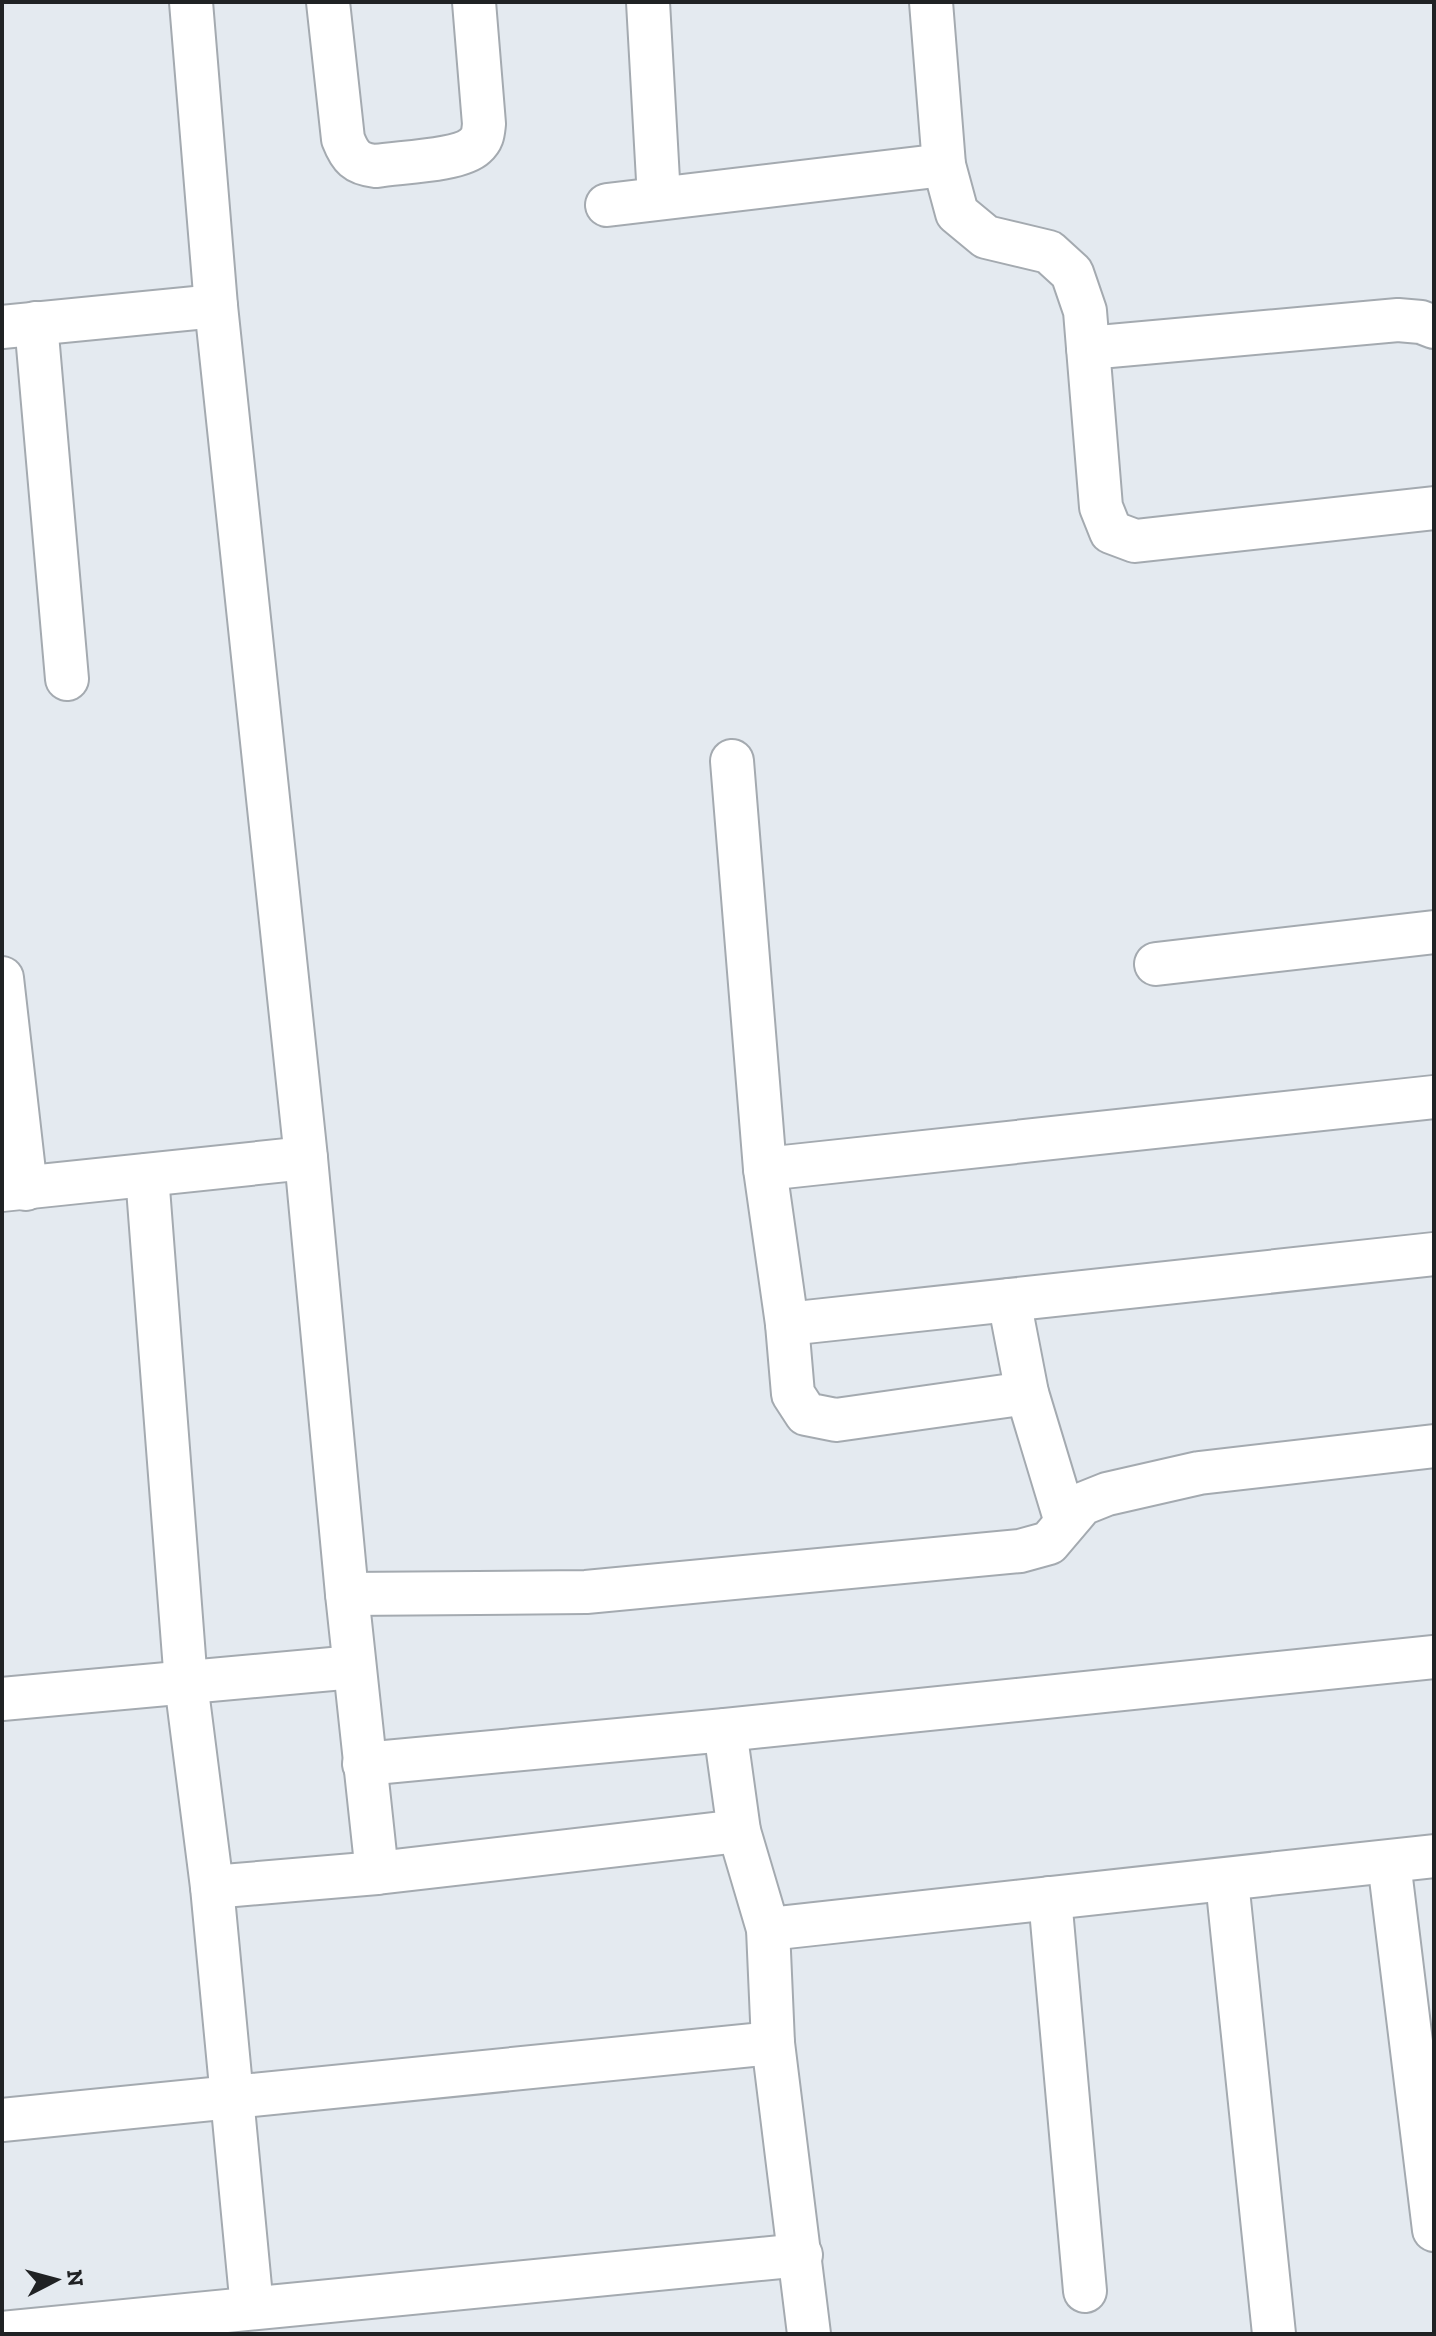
<svg xmlns="http://www.w3.org/2000/svg" width="1436" height="2336" viewBox="0 0 1436 2336" font-family="'Zilla Slab',serif">
	<rect width="100%" height="100%" fill="#e4eaf0"/>
	<g fill="none" stroke-linecap="round" stroke-linejoin="round">
		<defs>
			<g id="street">
				<polyline points="191,2 216,306 306,1158 347,1594 377,1873"/>
				<path d="M 328,2 L 343,139 C 350,157 356,164 376,166 C 399,162 459,161 475,146 C 483,139 483,133 484,124 L 474,2"/>
				<polyline points="648,2 659,198"/>
				<polyline points="931,2 944,165 957,213 986,237 1049,252 1072,273 1085,311 1101,507 1111,532 1135,541 1434,508"/>
				<polyline points="607,205 944,165"/>
				<polyline points="36,323 67,679"/>
				<polyline points="2,327 216,306"/>
				<polyline points="1088,348 1398,320 1421,322 1434,327"/>
				<polyline points="732,761 765,1169 787,1324 793,1394 806,1414 836,1420 1027,1393"/>
				<polyline points="1156,964 1434,932"/>
				<polyline points="2,978 26,1189"/>
				<polyline points="765,1169 1434,1097"/>
				<polyline points="147,1175 186,1683 212,1887 252,2308"/>
				<polyline points="2,1190 306,1158"/>
				<polyline points="1009,1300 1027,1393 1066,1522"/>
				<polyline points="787,1324 1434,1254"/>
				<polyline points="347,1594 586,1592 1020,1551 1049,1543 1082,1504 1107,1494 1199,1473 1434,1446"/>
				<polyline points="2,1699 354,1667"/>
				<polyline points="725,1730 739,1831 768,1929 773,2043 809,2334"/>
				<polyline points="364,1764 725,1730 1434,1657"/>
				<polyline points="1389,1862 1434,2230"/>
				<polyline points="1227,1881 1274,2334"/>
				<polyline points="212,1887 377,1873 739,1831"/>
				<polyline points="1050,1898 1085,2291"/>
				<polyline points="768,1929 1434,1856"/>
				<polyline points="2,2120 773,2043"/>
				<polyline points="2,2333 801,2255"/>
			</g>
		</defs>
		<use href="#street" stroke="#a4aab0" stroke-width="46"/>
		<use href="#street" stroke="#fff" stroke-width="42"/>
	</g>
	<rect width="1436" height="2336" fill="none" stroke="#202224" stroke-width="8"/>
	<g transform="translate(56 2280) rotate(84)" stroke="#e4eaf0" stroke-width="6" paint-order="stroke">
	<path d="M0-6L14 30L0 20L-14 30Z" fill="#202224"/>
	<text y="-12" font-size="22" font-weight="bold" text-anchor="middle" fill="#202224">N</text>
	</g>
</svg>
